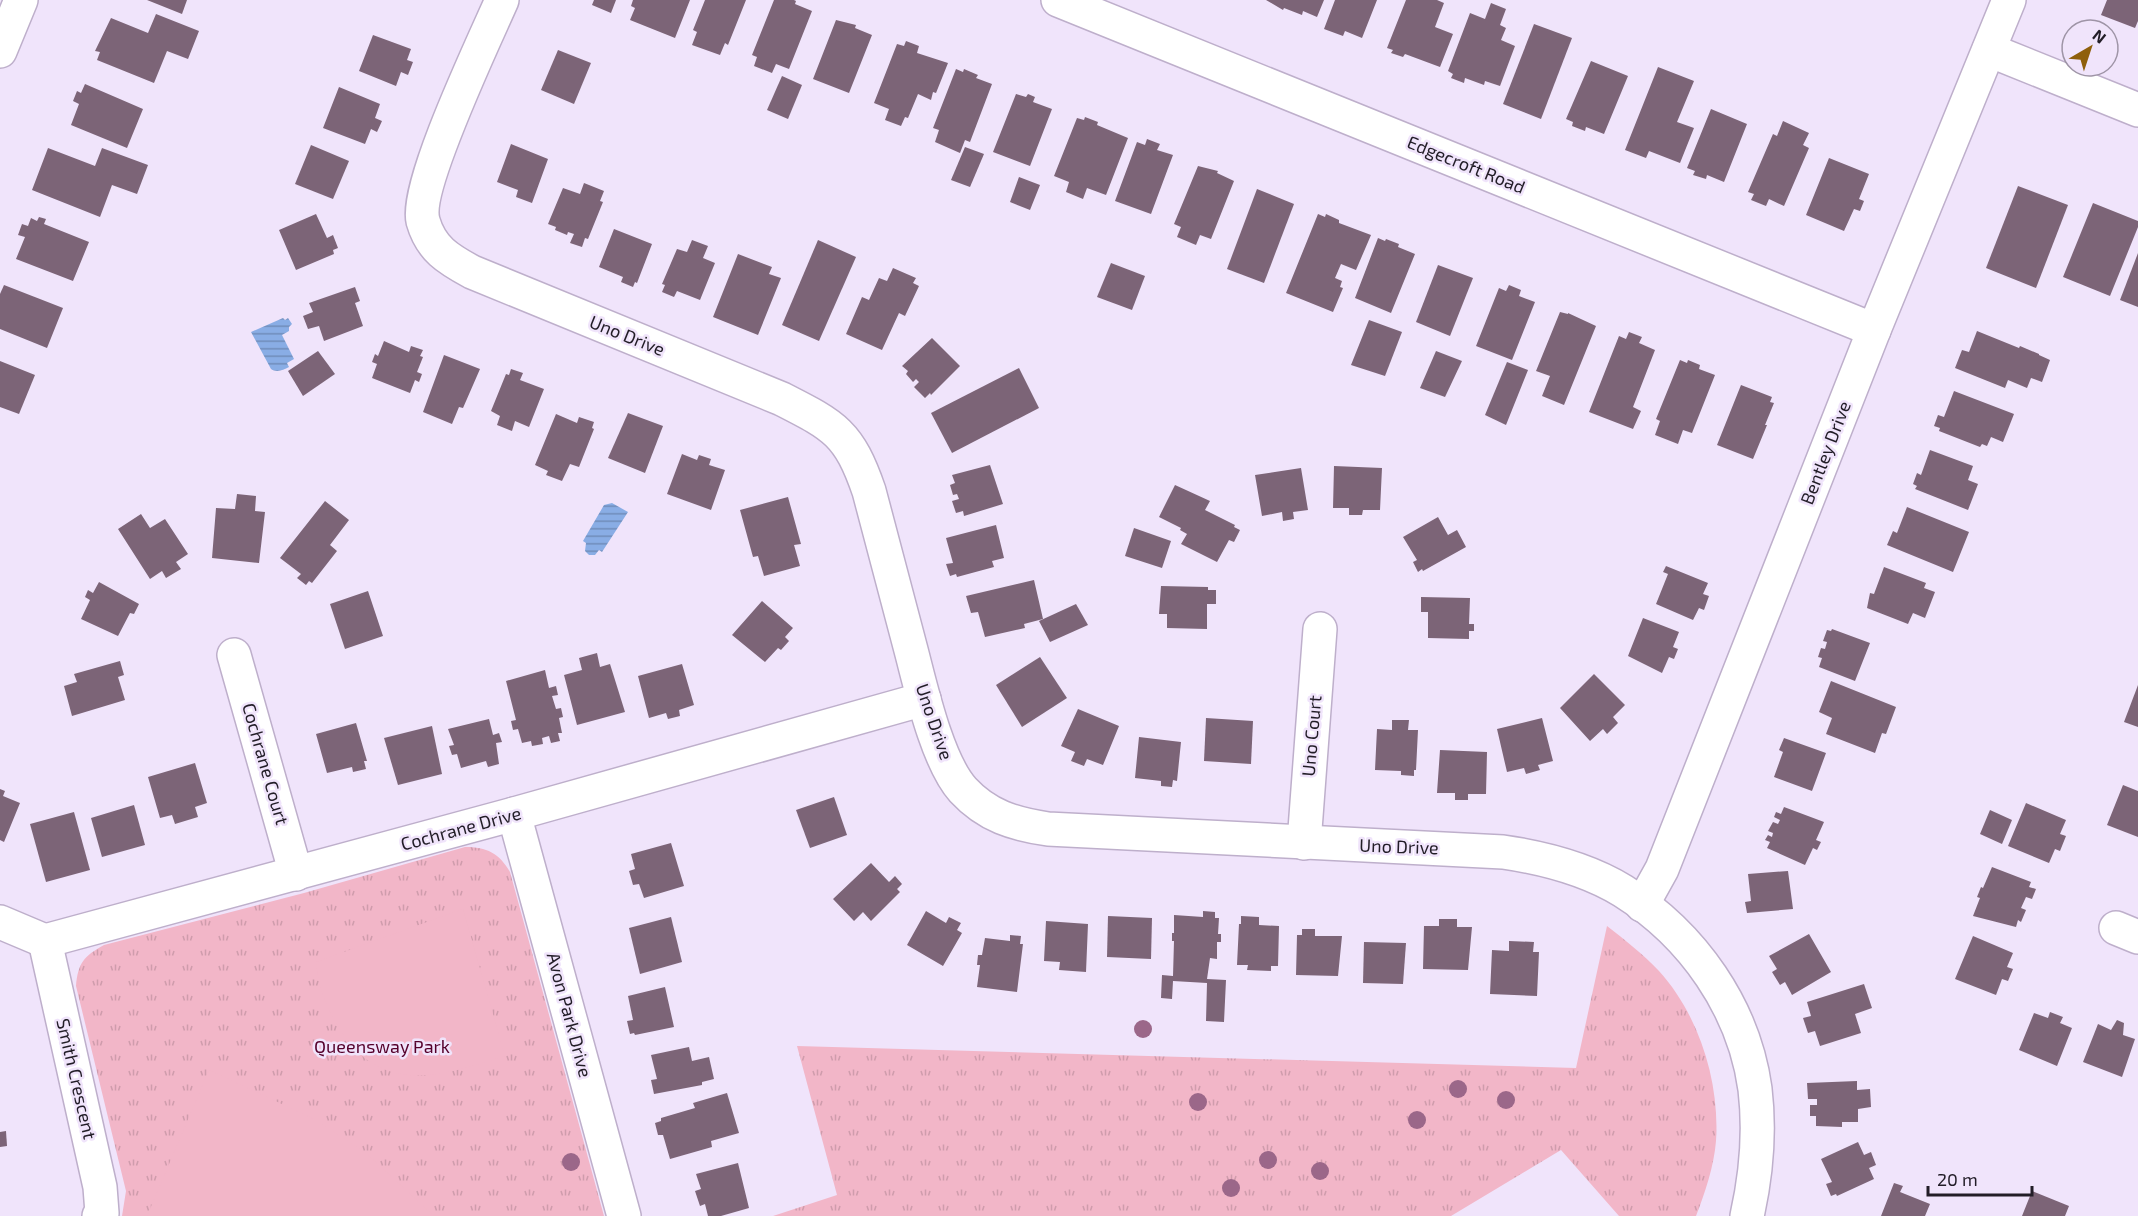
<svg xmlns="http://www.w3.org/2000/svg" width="2138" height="1216" viewBox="0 0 2138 1216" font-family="'Exo 2',sans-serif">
	<defs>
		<pattern id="park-tufts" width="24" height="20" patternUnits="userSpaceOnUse" patternTransform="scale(1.5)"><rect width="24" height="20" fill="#f2b6c8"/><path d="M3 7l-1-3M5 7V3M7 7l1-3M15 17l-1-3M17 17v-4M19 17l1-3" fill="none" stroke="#cf9cac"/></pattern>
		<pattern id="water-rules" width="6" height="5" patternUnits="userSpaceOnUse" patternTransform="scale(1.5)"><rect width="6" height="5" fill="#89ade5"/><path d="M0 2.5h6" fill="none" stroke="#708cba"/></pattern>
	</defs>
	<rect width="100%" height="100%" fill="#f0e4fb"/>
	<g fill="url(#park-tufts)">
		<path d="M 465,847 C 487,847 499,853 510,872 L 604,1216 L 122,1216 L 126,1191 L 76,986 C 78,963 84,956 104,945 L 304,893 Z"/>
		<path d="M 1607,926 C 1625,940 1643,954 1659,971 C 1699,1015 1720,1082 1716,1141 C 1714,1166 1705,1193 1696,1216 L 1619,1216 L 1561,1150 L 1451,1216 L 773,1216 L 837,1195 L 797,1046 L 1576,1068 Z"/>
	</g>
	<g fill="#f2b6c8">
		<path d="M 463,909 L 505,1056 C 445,1075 385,1096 343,1034 C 327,1009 319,991 316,962 Z"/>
		<polygon points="209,1070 316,1120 366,1153 434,1216 147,1216"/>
	</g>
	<g fill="url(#water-rules)">
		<path d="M 283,318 L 285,320 L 288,318 L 292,324 L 289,327 L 289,331 L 282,335 L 294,359 L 287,363 L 289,367 C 283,370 277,373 271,369 L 251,332 Z"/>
		<polygon points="612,503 628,512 602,552 599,550 595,555 589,555 585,551 586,543 583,541 604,505"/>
	</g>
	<g fill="#7c6477">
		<polygon points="147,0 187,0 182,14"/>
		<polygon points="594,0 616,0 611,13 592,5"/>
		<polygon points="633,0 690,0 675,38 630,20 635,8 631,6"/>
		<polygon points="705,0 746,0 728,45 725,43 720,55 692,45 697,32 693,30"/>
		<polygon points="774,0 794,0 796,1 795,4 812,11 789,69 776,64 772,73 754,66 757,57 752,55"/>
		<polygon points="1266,0 1324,0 1317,17 1303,11 1302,15 1284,8 1283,10"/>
		<polygon points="1335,0 1377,0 1362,38 1345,31 1343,36 1324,29"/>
		<polygon points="1406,0 1437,0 1444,3 1435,27 1453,34 1440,67 1405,54 1403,57 1391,53 1393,50 1387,48"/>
		<polygon points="2107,0 2138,0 2138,21 2135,28 2101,15"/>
		<polygon points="1491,3 1506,9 1500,25 1506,28 1501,40 1515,46 1500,86 1485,81 1484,85 1465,78 1464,83 1451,78 1453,74 1448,71 1470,13 1485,19"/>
		<polygon points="156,14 199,31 188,59 167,51 154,83 97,60 100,52 95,51 111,18 148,33"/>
		<polygon points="836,20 856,25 855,28 872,35 849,93 813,79"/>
		<polygon points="1534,24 1572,38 1541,119 1503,104"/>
		<polygon points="373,35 411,49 407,60 413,62 408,75 401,72 396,86 359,71"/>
		<polygon points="906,41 919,46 917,53 948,63 936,93 933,92 931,100 918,94 908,118 905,117 901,126 885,120 889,109 874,103 897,44 904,46"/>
		<polygon points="558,50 591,63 574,104 541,90"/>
		<polygon points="1591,61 1628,76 1604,134 1586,127 1585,131 1572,126 1573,122 1566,119"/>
		<polygon points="1658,67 1694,81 1677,122 1694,128 1680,163 1649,151 1646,158 1625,150"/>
		<polygon points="956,69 963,72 964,69 978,75 976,78 992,84 970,142 965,140 960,153 935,142 939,130 933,128"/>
		<polygon points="782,76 802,85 788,119 767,110"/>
		<polygon points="85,84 143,109 127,148 71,125 79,104 73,101 77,91 81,93"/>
		<polygon points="339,87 380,104 375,118 382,121 377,132 371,129 365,144 323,128"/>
		<polygon points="1016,94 1026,97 1028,94 1035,97 1033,102 1052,109 1030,166 993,152"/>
		<polygon points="1711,109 1747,124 1724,182 1707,175 1706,179 1693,175 1695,171 1687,168"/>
		<polygon points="1085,117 1098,122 1097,125 1128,138 1106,195 1087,188 1083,199 1066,192 1069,182 1054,176 1077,118 1084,120"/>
		<polygon points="1783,121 1809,133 1803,145 1809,148 1784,206 1769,199 1766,206 1751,200 1754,194 1748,192 1773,134 1777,136"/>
		<polygon points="1147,139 1160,144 1157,150 1173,155 1151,214 1115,201 1137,142 1145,145"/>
		<polygon points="511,144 548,159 532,203 516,197 518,190 497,182"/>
		<polygon points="311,145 349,161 333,199 295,184"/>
		<polygon points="965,147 984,154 970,187 951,180"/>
		<polygon points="48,148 95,166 102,148 148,165 137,194 112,185 100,217 32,190"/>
		<polygon points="1829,158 1869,174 1859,199 1864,201 1860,211 1854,209 1844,231 1806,215"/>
		<polygon points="1198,166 1218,171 1217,173 1234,181 1211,239 1200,235 1196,245 1177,237 1181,227 1174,224"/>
		<polygon points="1019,177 1040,185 1030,210 1010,202"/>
		<polygon points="584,183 604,191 600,201 603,202 588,239 585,238 582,247 570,243 574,234 568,232 567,235 555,230 556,227 548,224 563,188 580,194"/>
		<polygon points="2018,186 2068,205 2036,288 1986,268"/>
		<polygon points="1257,189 1294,204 1264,283 1227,269"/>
		<polygon points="2093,203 2138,221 2138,227 2110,296 2063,277"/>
		<polygon points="316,214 327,238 333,235 338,248 333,250 334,254 296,270 279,230"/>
		<polygon points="1318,214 1325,217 1326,214 1339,220 1339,223 1371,235 1356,270 1341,264 1335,278 1342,281 1340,287 1343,288 1333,312 1286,293"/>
		<polygon points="39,217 46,219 44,224 89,242 73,281 16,259 25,237 18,235 22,224 28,226 31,218 37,221"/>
		<polygon points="614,229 652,244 637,283 635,282 633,287 621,282 623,277 599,267"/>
		<polygon points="1378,238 1385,241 1386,239 1399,244 1398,247 1415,254 1391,313 1355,298"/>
		<polygon points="692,240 708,246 703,258 715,263 700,300 677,291 674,297 662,292 665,285 662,284 677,249 687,252"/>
		<polygon points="818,240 856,257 819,341 782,325"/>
		<polygon points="2138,253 2138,307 2120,300"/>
		<polygon points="738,254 772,267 769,274 781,278 758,335 713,317"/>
		<polygon points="1111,263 1145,276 1132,310 1097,297"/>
		<polygon points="1438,265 1473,278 1450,336 1416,322"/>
		<polygon points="893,268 916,278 913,283 919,286 905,316 899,313 882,350 846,334 862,297 869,300 879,278 887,281"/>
		<polygon points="4,285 63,308 47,348 0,329 0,294"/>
		<polygon points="1509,285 1521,290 1519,296 1535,302 1512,360 1476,346 1499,288 1506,291"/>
		<polygon points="355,287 360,301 355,303 363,326 324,341 319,326 308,329 303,316 313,312 309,303"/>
		<polygon points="1560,312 1568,314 1568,313 1596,326 1564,405 1542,396 1550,376 1536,371"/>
		<polygon points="1369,320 1402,332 1385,376 1351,365"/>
		<polygon points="1977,331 2019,348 2020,346 2039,354 2039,355 2050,360 2042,382 2031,378 2027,388 2008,380 2005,388 1955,368 1962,350 1969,352"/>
		<polygon points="1629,332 1642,337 1639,343 1655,350 1633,407 1641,411 1633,429 1589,412 1619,336 1626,339"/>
		<polygon points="932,338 960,366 931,395 930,393 925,398 914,387 919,382 916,379 913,382 906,374 908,371 902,366"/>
		<polygon points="384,341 409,352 411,346 423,350 420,356 423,357 417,372 422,374 419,382 415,380 410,393 372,378 377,364 372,362 375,354 378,356"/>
		<polygon points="318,351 335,374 303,396 288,371"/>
		<polygon points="1436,351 1462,361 1445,397 1420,388"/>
		<polygon points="444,355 480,369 463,408 459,407 452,424 423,412"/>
		<polygon points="1680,360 1687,363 1688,360 1700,365 1699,369 1715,375 1692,433 1683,430 1678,444 1655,435 1660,421 1656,419"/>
		<polygon points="0,361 35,375 19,414 0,407"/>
		<polygon points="1507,362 1528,370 1506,425 1485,415"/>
		<polygon points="1019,368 1039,408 952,453 931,413"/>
		<polygon points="511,369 523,373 520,380 544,389 529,427 515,421 512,431 497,425 500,416 491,411 506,374 509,375"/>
		<polygon points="1741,385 1772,397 1770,402 1774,403 1765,425 1767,425 1753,459 1717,445"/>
		<polygon points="1954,391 2014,414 2003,442 1991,437 1987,446 1982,444 1980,447 1939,431 1940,428 1934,426 1938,415 1944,417"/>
		<polygon points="628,413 663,426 645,473 608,458"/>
		<polygon points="556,414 577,423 579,417 594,422 592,428 594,429 579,467 570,464 562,481 546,475 548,471 535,465"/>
		<polygon points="1930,450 1973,466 1968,480 1978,484 1968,510 1915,489 1917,486 1913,484 1917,473 1921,475"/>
		<polygon points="682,454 697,460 699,455 711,459 709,465 725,470 711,510 667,494"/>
		<polygon points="990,465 1003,504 964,516 963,511 956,513 952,501 959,499 957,494 953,495 950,485 955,483 952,475"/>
		<polygon points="1334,466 1382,468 1380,510 1363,510 1362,515 1349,515 1349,508 1333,508"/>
		<polygon points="1301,468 1308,510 1293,512 1294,519 1283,521 1282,512 1262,516 1255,475"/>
		<polygon points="1175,485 1210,501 1205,510 1235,525 1234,527 1240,530 1234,542 1229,540 1217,562 1181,544 1187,534 1180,530 1181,528 1159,517"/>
		<polygon points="237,494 256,496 255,511 265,512 259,563 212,558 216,508 235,509"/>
		<polygon points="788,497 801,544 794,545 800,566 764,576 758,556 753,557 740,510"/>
		<polygon points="325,501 349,520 330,545 337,551 312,583 309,581 306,585 297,578 301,574 280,558"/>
		<polygon points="1907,507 1969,532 1953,572 1887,545 1893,531 1897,533"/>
		<polygon points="141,514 150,528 165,519 188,554 176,562 181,569 166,578 162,571 150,579 118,529"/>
		<polygon points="1438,517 1448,535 1457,530 1466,547 1423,571 1422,569 1418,572 1413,562 1417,560 1403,537"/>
		<polygon points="996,525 1004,558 992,561 994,567 957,577 956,574 950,576 946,564 953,563 946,538"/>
		<polygon points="1134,528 1171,541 1162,568 1125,556"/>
		<polygon points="1666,566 1708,583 1703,594 1709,596 1704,610 1699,608 1693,620 1656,604 1668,574 1663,572"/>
		<polygon points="1884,567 1926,583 1924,588 1935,592 1925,618 1913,613 1908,624 1867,608 1870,593 1874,594"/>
		<polygon points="1034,580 1043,619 1024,624 1025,628 985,637 978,612 971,613 966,596"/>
		<polygon points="99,582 139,604 134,614 130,613 118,636 81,619 90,600 85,597 88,590 93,593"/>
		<polygon points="1161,586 1208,587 1208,590 1216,590 1216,604 1207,604 1207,629 1167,628 1167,614 1159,614"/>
		<polygon points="368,591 383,636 345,649 330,604"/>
		<polygon points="1421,597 1470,598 1469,624 1474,624 1474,631 1469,631 1469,639 1428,638 1428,612 1421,612"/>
		<polygon points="762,601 793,628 785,637 789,641 781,650 778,648 765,662 732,635"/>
		<polygon points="1076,604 1088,625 1050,642 1039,621"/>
		<polygon points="1643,618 1679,632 1673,647 1678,649 1674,659 1669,657 1662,673 1628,656"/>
		<polygon points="1832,629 1870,643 1855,681 1819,667 1822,658 1818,657 1821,648 1825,649 1827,642 1823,641 1827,630 1831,631"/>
		<polygon points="597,653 600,667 610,664 625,712 577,725 564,675 582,670 579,658"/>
		<polygon points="1040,657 1067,698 1022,727 996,685"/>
		<polygon points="120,661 124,675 118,677 125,700 72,716 64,686 77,682 74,674"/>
		<polygon points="682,664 694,705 679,710 680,716 668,719 666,713 649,718 638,676"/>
		<polygon points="545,670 549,688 556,686 558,695 552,696 556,709 561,708 563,717 559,718 562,733 558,733 560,741 551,743 549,736 542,738 543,744 532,746 531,741 522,743 518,729 513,730 511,721 516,720 506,681"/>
		<polygon points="1594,674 1625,705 1613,717 1618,723 1607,734 1603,729 1590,741 1560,708"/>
		<polygon points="1831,681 1896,707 1886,734 1882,733 1875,753 1826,734 1832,718 1819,712"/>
		<polygon points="2138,685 2138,727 2124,722"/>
		<polygon points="1078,709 1119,726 1103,765 1087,759 1084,766 1071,761 1075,752 1061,746"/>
		<polygon points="1206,718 1253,721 1251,764 1204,761"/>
		<polygon points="1542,718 1553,761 1538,765 1540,770 1526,774 1524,768 1507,772 1497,729"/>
		<polygon points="489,719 493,735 499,733 502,742 496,743 499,764 488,767 486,761 461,768 457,754 452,755 449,746 454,745 448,729"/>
		<polygon points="1392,720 1409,720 1408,730 1418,730 1416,770 1414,770 1414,776 1401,775 1401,771 1375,770 1377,729 1392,730"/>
		<polygon points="356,723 367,761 364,761 366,769 353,772 352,767 327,773 316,734"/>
		<polygon points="432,726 442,774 398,785 384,738"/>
		<polygon points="1139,737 1181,742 1177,781 1173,780 1172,787 1161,786 1161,781 1135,778"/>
		<polygon points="1784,738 1826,753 1812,791 1774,777 1783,752 1779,750"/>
		<polygon points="1440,750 1487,752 1486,794 1468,794 1468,800 1455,800 1455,793 1437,793"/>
		<polygon points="195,763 207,803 195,807 198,817 175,824 172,815 160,818 148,777"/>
		<polygon points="2123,785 2138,791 2138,837 2107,825"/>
		<polygon points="0,789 5,791 3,796 20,803 4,842 0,840"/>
		<polygon points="834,797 847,835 810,848 796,810"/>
		<polygon points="2026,803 2066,820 2060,834 2066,836 2060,851 2055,849 2049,863 2008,846"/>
		<polygon points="134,805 145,845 102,857 91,818"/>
		<polygon points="1784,807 1824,822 1816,840 1821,842 1817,850 1813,848 1805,865 1767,848 1770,842 1765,840 1768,835 1772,837 1773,833 1768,831 1773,822 1778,824 1780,820 1774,817 1776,812 1781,814"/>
		<polygon points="1990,810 2012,820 2002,844 1980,834"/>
		<polygon points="74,812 90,870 46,882 30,824"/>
		<polygon points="671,843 684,886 644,898 639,884 633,885 629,871 635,869 631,854"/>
		<polygon points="871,863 889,882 895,876 902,884 897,889 900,892 871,921 863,912 854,921 833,899"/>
		<polygon points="1992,867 2031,882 2029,887 2036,889 2032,899 2026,897 2021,908 2026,910 2021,922 2018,920 2016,927 1973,916 1980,898 1977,897 1981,887 1983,888"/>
		<polygon points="1788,871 1793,909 1747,913 1745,902 1751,901 1748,874"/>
		<polygon points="926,911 946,923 949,917 961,923 957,930 962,933 943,966 907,945"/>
		<polygon points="1203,911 1215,912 1215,918 1219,918 1218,934 1221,934 1221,942 1217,942 1217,959 1210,958 1207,979 1226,980 1224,1022 1206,1021 1207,983 1173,981 1172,999 1161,998 1162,975 1173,976 1174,941 1172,941 1172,933 1174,933 1174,915 1203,917"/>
		<polygon points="1108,916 1152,918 1151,959 1107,957"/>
		<polygon points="1241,916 1259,917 1259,925 1279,926 1278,966 1271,966 1271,971 1247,970 1248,965 1237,965 1239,924 1241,924"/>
		<polygon points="671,917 682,962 640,974 629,928"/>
		<polygon points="1439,919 1457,919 1457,927 1472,927 1468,970 1423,969 1424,926 1439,926"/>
		<polygon points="1046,921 1088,924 1086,972 1059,970 1060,962 1044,961"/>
		<polygon points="1302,929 1315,929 1315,936 1342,936 1338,976 1296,975 1297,935 1302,935"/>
		<polygon points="1809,934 1831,972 1792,995 1785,982 1780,985 1772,972 1777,969 1769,956"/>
		<polygon points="1010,935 1021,936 1020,944 1023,944 1017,992 977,987 980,965 977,965 978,955 982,955 985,938 1010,941"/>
		<polygon points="1973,936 2013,953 2007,967 2013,969 2008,981 2002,979 1996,995 1955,979"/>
		<polygon points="1509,941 1534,942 1533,952 1539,952 1537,996 1490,994 1492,950 1509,951"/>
		<polygon points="1364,942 1406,943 1403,984 1363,983"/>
		<polygon points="1864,984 1872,1008 1855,1014 1861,1033 1820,1046 1815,1031 1808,1033 1803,1018 1811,1016 1807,1002"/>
		<polygon points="665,987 674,1027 635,1035 634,1033 630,1034 627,1021 633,1020 628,996"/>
		<polygon points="2050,1012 2063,1017 2060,1023 2072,1028 2057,1066 2019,1050 2034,1013 2048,1018"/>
		<polygon points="2117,1020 2124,1023 2123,1035 2135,1039 2122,1077 2083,1062 2098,1024 2111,1030"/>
		<polygon points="689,1047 692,1061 709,1057 714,1079 702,1082 702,1085 654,1094 651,1080 657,1079 651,1055"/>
		<polygon points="1857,1081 1857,1090 1870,1089 1871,1107 1858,1109 1858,1122 1842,1122 1842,1127 1816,1126 1816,1116 1810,1116 1810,1105 1817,1105 1817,1099 1808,1099 1807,1083"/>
		<polygon points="727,1093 739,1133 711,1141 712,1147 670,1159 663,1135 658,1135 655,1123 661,1121 661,1118 695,1108 693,1103"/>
		<polygon points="6,1131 7,1146 0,1147 0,1132"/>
		<polygon points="1858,1142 1864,1155 1871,1152 1876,1165 1869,1168 1874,1179 1837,1196 1836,1194 1831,1196 1826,1184 1832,1182 1821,1159"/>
		<polygon points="738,1163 749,1208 721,1216 708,1216 705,1204 700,1206 695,1191 701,1189 696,1174"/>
		<polygon points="1894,1183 1903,1186 1900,1192 1930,1204 1925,1216 1881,1216"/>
		<polygon points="2032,1191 2069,1206 2065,1216 2022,1216"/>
	</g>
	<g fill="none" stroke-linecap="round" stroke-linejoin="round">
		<defs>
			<g id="minor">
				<path d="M 502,0 C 485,39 414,187 423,221 C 431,249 448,259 472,272 L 782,399 C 835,426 849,433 869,491 C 883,544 897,597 911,650 C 921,688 937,761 963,790 C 987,816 1014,824 1048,829 L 1503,852 C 1544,858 1587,869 1623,891 C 1693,935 1744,1008 1755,1089 C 1760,1131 1756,1176 1747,1216"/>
				<polyline points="1058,0 1874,330"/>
				<polyline points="1989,50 2138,110"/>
				<polyline points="0,51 21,0"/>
				<polyline points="234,655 296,874"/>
				<polyline points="514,814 624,1216"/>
				<polyline points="1304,843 1320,629"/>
				<polyline points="1642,905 1662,869 1874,330 2009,0"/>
				<polyline points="0,922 45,941 514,814 924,699"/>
				<polyline points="2116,928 2138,937"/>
				<polyline points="45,941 100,1187 102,1213 99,1216"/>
			</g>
		</defs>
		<use href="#minor" stroke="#beafcb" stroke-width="36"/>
		<use href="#minor" stroke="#fff" stroke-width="33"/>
	</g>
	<g fill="#9b6789">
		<circle cx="1143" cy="1029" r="9"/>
		<circle cx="1458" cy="1089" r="9"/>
		<circle cx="1506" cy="1100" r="9"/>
		<circle cx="1198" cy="1102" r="9"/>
		<circle cx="1417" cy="1120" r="9"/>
		<circle cx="1268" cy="1160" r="9"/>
		<circle cx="571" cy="1162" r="9"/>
		<circle cx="1320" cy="1171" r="9"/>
		<circle cx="1231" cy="1188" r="9"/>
	</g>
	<g text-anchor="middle" stroke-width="5" stroke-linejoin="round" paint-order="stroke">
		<g font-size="18" fill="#221d27" stroke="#f0e4fb">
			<text transform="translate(1466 165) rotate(22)" y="6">Edgecroft Road</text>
			<text transform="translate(627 336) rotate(22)" y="6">Uno Drive</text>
			<text transform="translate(1826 453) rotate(-69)" y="6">Bentley Drive</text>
			<text transform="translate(934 722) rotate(71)" y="6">Uno Drive</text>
			<text transform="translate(1312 736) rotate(-85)" y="6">Uno Court</text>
			<text transform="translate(265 764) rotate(74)" y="6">Cochrane Court</text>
			<text transform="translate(461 829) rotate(-15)" y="6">Cochrane Drive</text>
			<text transform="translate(1399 847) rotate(2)" y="6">Uno Drive</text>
			<text transform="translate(569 1015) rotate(75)" y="6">Avon Park Drive</text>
			<text transform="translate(76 1079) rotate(77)" y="6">Smith Crescent</text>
		</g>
		<g font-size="18" fill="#55002b" stroke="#f0e4fb">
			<text x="382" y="1053">Queensway Park</text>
		</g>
	</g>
	<g transform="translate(2090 48) rotate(39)"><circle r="28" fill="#f0e4fb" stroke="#9e94a6" stroke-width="1.5"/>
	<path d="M0-4.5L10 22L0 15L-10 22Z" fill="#8f5f0b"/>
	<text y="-9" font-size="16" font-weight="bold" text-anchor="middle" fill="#221d27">N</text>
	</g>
	<path d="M1928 1186v9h104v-9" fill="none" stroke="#221d27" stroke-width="3"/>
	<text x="1937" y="1186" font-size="18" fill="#221d27" stroke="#f0e4fb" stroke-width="4.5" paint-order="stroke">20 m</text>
</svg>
